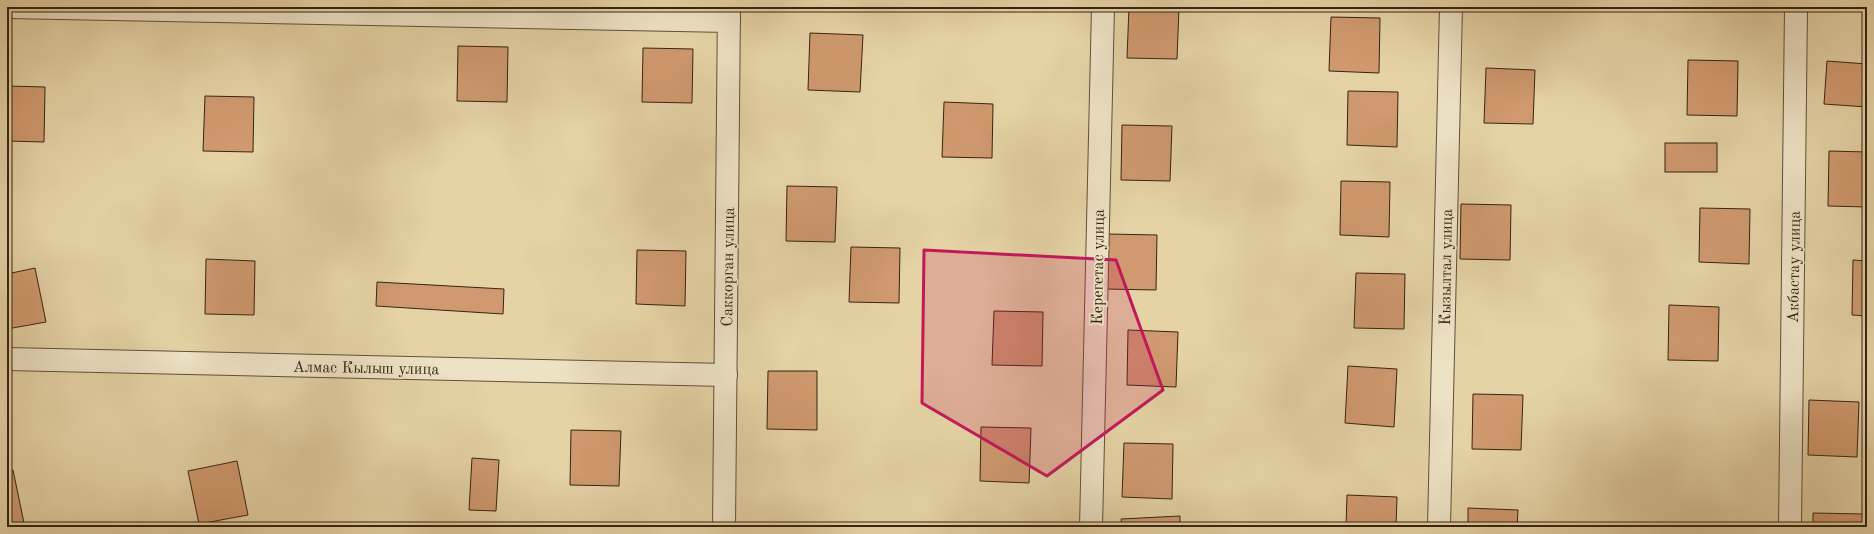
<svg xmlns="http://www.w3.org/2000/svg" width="1874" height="534" viewBox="0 0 1874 534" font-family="'Old Standard TT',serif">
	<rect width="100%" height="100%" fill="#e5d3a6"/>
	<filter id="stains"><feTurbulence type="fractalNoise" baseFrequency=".005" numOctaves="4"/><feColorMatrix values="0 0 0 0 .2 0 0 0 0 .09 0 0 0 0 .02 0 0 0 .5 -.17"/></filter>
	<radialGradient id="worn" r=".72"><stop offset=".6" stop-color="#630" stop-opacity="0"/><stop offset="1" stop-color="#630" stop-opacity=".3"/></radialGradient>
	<g fill="#d0996f" stroke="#372310">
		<polygon points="1129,7 1179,7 1177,59 1127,58"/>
		<polygon points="1331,17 1380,18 1379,73 1329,71"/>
		<polygon points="810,33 863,35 860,92 808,90"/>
		<polygon points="458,46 508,47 507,102 457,101"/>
		<polygon points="643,48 693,49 692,103 642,102"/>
		<polygon points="1688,60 1738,61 1737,116 1687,115"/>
		<polygon points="1827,61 1867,64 1867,107 1824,104"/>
		<polygon points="1486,68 1535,70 1533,124 1484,123"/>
		<polygon points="7,86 45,87 44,142 7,141"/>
		<polygon points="1348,91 1398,92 1397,147 1347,145"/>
		<polygon points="205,96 254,97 253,152 203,151"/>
		<polygon points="944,102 993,104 992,158 942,157"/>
		<polygon points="1122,125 1172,126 1170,181 1121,180"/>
		<rect x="1665" y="143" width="52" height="29"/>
		<polygon points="1829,151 1867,152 1867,207 1828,206"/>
		<polygon points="1341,181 1390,182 1389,237 1340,235"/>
		<polygon points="787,186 837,187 835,242 786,241"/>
		<polygon points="1461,204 1511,205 1510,260 1460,259"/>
		<polygon points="1700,208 1750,209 1749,264 1699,262"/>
		<polygon points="1108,234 1157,235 1156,290 1106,289"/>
		<polygon points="851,247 900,248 899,303 849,302"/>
		<polygon points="637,250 686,251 685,306 636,304"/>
		<polygon points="206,259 255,261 254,315 205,314"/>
		<polygon points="1853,260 1867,261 1867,316 1852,315"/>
		<polygon points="35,268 46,322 7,329 7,274"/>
		<polygon points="1356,273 1405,274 1404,329 1354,328"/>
		<polygon points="377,282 504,289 503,314 376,306"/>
		<polygon points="1669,305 1719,307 1718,361 1668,360"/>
		<polygon points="994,311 1043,312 1042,366 992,365"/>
		<polygon points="1128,330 1178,332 1176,387 1127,385"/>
		<polygon points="1348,366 1397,369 1394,427 1345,423"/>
		<polygon points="768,371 817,371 817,430 767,429"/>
		<polygon points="1473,394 1523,395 1521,450 1472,449"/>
		<polygon points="1809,400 1859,402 1857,457 1808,455"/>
		<polygon points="981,427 1031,428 1029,483 980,481"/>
		<polygon points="571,430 621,431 619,486 570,485"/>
		<polygon points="1124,443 1173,444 1172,499 1122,497"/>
		<polygon points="472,458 499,460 496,511 469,510"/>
		<polygon points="237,461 248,515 199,524 188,471"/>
		<polygon points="13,470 24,523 7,527 7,471"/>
		<polygon points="1347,495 1397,497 1396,527 1346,527"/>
		<polygon points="1468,508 1518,510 1517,527 1468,527"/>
		<polygon points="1813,513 1863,514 1863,527 1813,527"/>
		<polygon points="1180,516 1180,527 1122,527 1121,519"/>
	</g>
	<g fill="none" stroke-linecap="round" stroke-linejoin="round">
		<defs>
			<g id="minor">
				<polyline points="7,7 729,21"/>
				<polyline points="7,359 726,375"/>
				<polyline points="724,527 729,7"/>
				<polyline points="1091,527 1103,7"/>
				<polyline points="1439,527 1451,7"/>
				<polyline points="1790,527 1796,7"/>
			</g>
		</defs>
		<use href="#minor" stroke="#624f36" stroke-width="24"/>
		<use href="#minor" stroke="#eee2c5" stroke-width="22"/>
	</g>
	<path fill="#c2185b" fill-opacity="0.2" stroke="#c2185b" stroke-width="3" stroke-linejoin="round" d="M 924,250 L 1116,260 L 1163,390 L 1047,476 L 922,403 Z"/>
	<g text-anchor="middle" stroke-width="3.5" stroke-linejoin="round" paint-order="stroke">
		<g font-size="16" fill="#372310" stroke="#eee2c5">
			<text transform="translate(727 267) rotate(-89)" y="6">Саккорган улица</text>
			<text transform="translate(1097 267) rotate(-89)" y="6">Керегетас улица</text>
			<text transform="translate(1445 267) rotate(-89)" y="6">Кызылтал улица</text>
			<text transform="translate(1793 267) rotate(-89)" y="6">Акбастау улица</text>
			<text transform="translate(366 367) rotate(1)" y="6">Алмас Кылыш улица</text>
		</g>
	</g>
	<rect width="1874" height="534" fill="none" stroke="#e5d3a6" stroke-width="24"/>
	<rect x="8" y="8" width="1858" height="518" fill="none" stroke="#372310" stroke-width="2"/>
	<rect x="12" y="12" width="1850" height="510" fill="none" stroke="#372310"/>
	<rect width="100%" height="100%" filter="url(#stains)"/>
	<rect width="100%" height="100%" fill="url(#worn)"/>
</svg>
